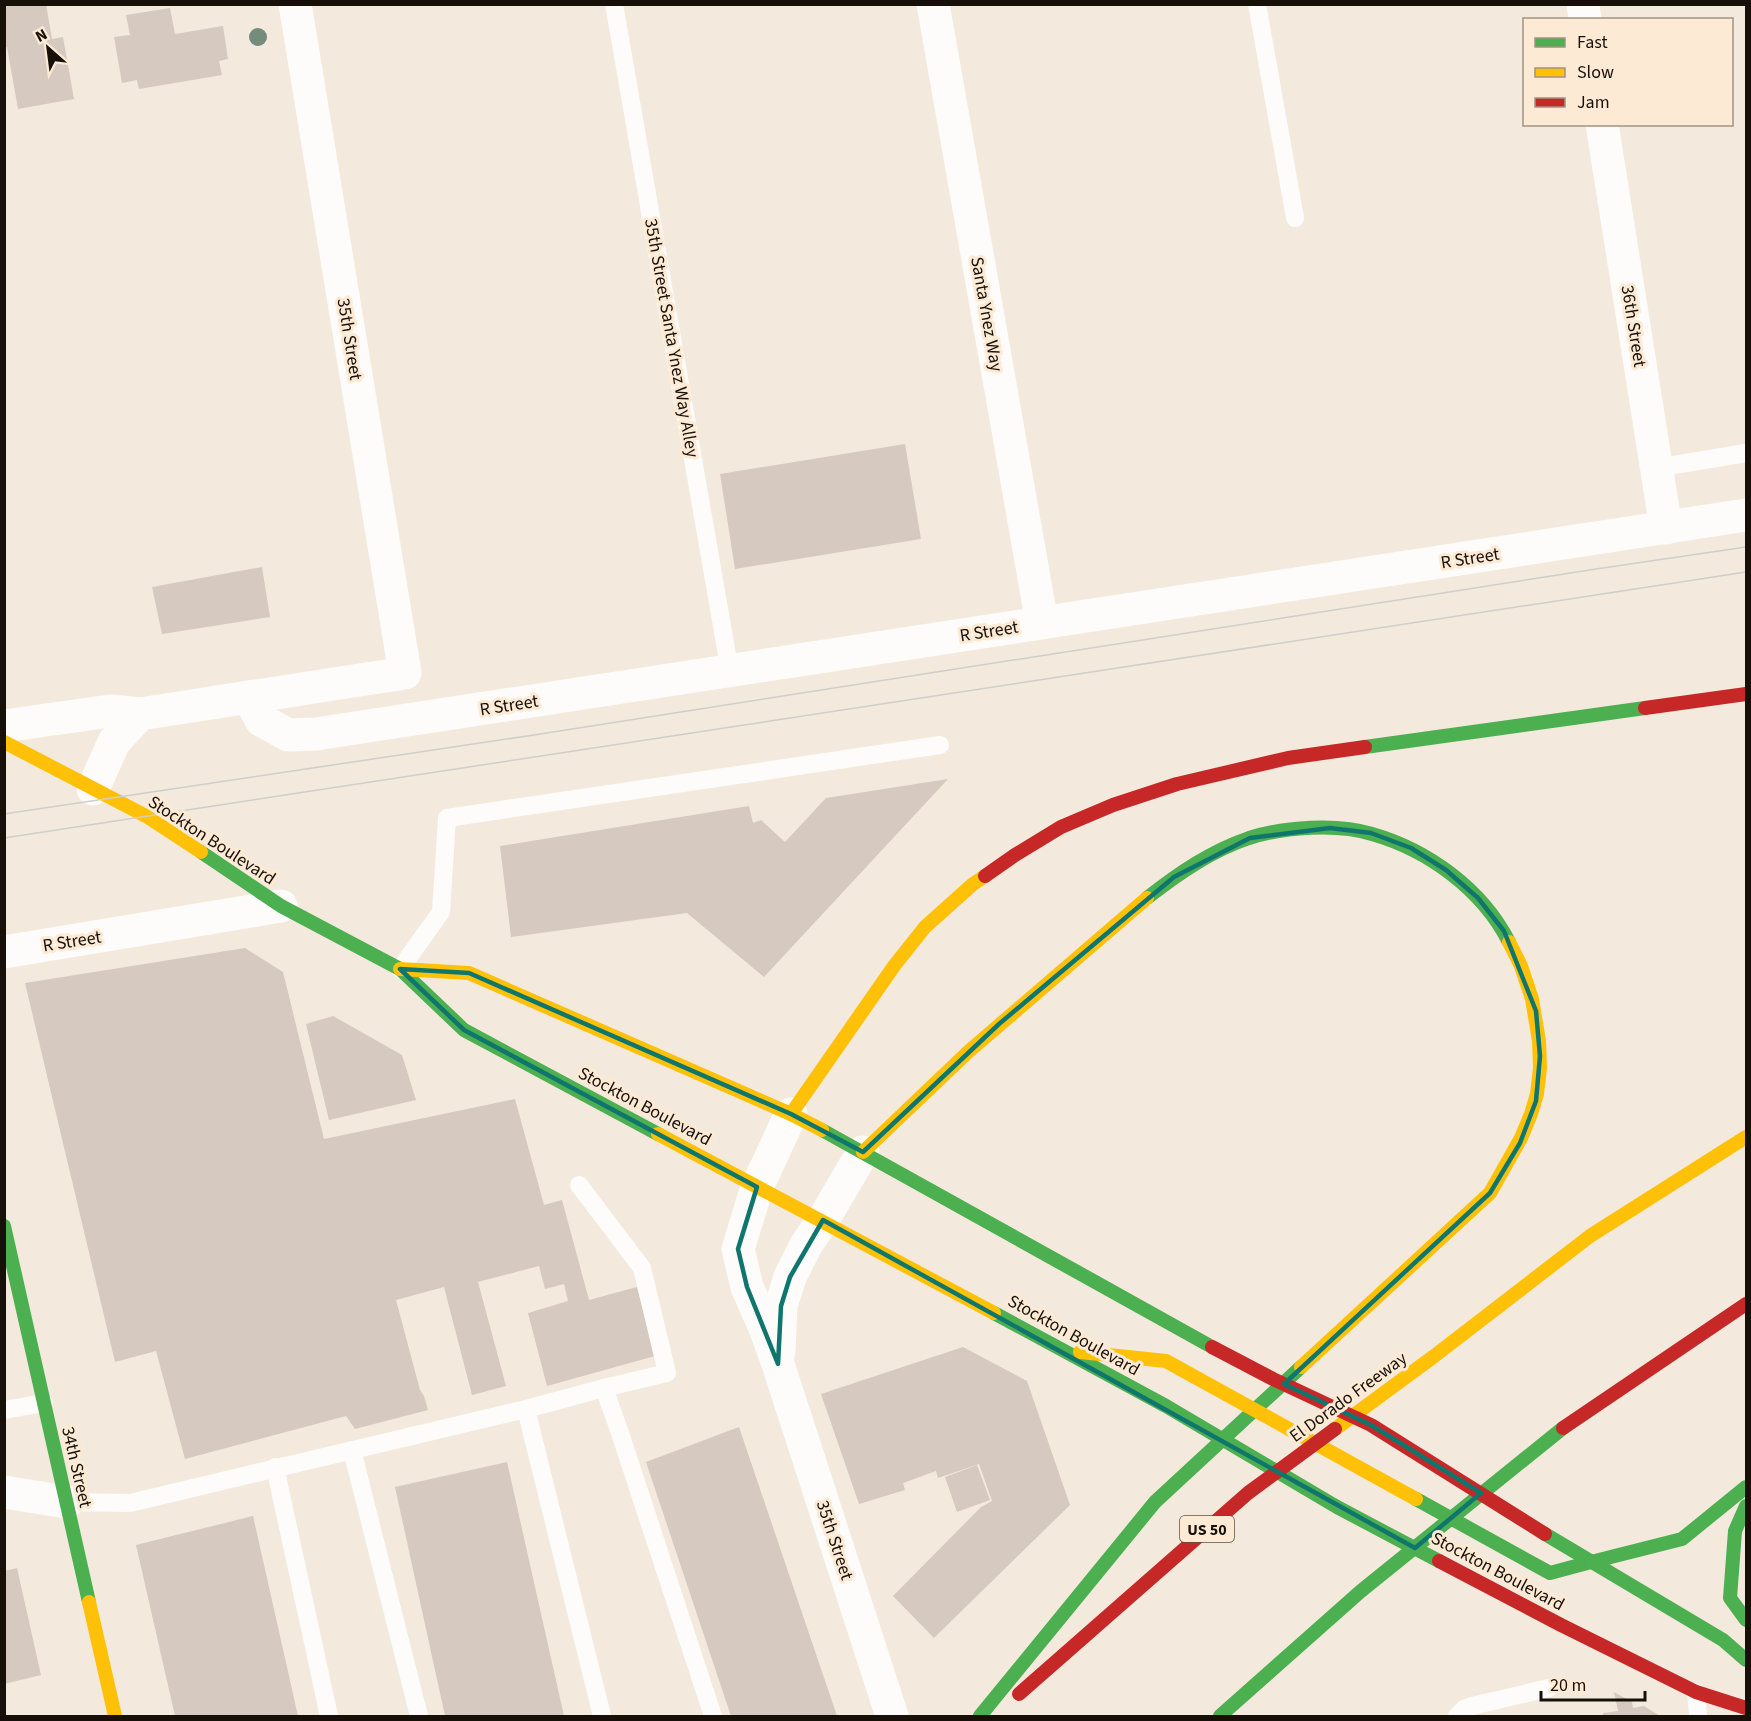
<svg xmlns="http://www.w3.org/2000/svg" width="1751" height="1721" viewBox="0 0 1751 1721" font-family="'Source Sans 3',sans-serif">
	<rect width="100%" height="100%" fill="#f4e9dd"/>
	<g fill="#d5c9c0">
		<polygon points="4,4 46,4 52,39 63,37 74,99 18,109 7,47 4,47"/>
		<polygon points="170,8 175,34 223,26 228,59 219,61 222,75 139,89 137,80 122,83 114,37 130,35 126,15"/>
		<polygon points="905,444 921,539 735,569 720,474"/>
		<polygon points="262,567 270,617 162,634 152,587"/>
		<polygon points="948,779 764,977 687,913 511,937 500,846 749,806 753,823 761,820 785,842 826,798"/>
		<polygon points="245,948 283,972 324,1139 515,1099 544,1205 562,1200 589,1300 637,1287 655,1356 547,1386 528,1313 568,1301 564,1284 545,1289 539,1266 478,1282 506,1386 472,1395 444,1287 396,1300 420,1390 424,1396 428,1410 355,1429 346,1416 185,1459 156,1351 115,1362 25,983"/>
		<polygon points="333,1016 402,1055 416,1100 329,1120 306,1024"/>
		<polygon points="963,1347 1027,1381 1070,1505 934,1638 893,1596 981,1507 992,1501 979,1464 938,1478 936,1471 903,1483 905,1490 859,1504 821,1394"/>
		<polygon points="739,1427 837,1716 731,1716 646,1462"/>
		<polygon points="507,1462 564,1716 445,1716 395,1487"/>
		<polygon points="977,1465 990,1500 957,1512 945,1477"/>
		<polygon points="253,1516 298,1716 175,1716 136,1545"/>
		<polygon points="17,1568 41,1675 4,1684 4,1571"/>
		<polygon points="1614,1692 1632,1702 1633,1708 1644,1706 1660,1716 1603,1716 1603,1713 1618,1711"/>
	</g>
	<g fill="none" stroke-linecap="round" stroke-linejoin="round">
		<g stroke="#fdfcfa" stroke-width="18">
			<polyline points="614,4 730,672"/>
			<polyline points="1257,4 1295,218"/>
			<polyline points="1656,468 1746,453"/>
			<polyline points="400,969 441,912 447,818 940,745"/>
			<polyline points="579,1185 642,1268 667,1373 604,1388"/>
			<polyline points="526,1409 604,1388 619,1430 713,1716"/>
			<polyline points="4,1410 44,1403"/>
			<polyline points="352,1450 419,1716"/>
			<polyline points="275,1467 329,1716"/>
			<polyline points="67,1502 130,1503 526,1409 602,1716"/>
			<polyline points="1696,1692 1698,1716"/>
			<polyline points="1457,1716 1464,1709 1472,1706 1549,1688"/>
		</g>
		<g stroke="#fdfcfa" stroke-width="33">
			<polyline points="933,4 1042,623"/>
			<polyline points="1583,4 1585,20"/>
			<polyline points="1602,124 1666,528"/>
			<polyline points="249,697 261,720 288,735 316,734 1746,515"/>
			<polyline points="4,726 110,711 140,714 405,673 295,4"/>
			<polyline points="93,789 114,742 140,714"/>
			<polyline points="4,952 281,906"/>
			<polyline points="791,1114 757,1187 738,1249 747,1287 765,1328 778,1364 892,1716"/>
			<polyline points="779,1351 781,1306 790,1277 806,1245 823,1220 863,1152"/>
			<polyline points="4,1492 67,1502"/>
		</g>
		<g stroke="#4caf50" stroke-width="14">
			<polyline points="1365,747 1645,708"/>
			<polyline points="201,852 281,906 400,969 464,1030 658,1134"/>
			<path d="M 1147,898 C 1179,873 1211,851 1249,838 C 1284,827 1337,823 1372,834 C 1428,850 1482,889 1509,942"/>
			<polyline points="822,1130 1212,1347"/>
			<polyline points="4,1226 89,1602"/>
			<polyline points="994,1313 1166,1406 1337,1507 1439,1561"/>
			<polyline points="1416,1499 1550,1573 1591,1562"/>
			<polyline points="1746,1506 1735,1531 1730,1598 1746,1620"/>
			<polyline points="1545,1534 1723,1640 1746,1660"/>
			<polyline points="1591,1562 1682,1539 1746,1487"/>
			<polyline points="980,1716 1155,1502 1301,1367"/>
			<polyline points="1220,1716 1361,1591 1563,1428"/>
		</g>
		<g stroke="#ffc107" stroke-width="14">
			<polyline points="4,742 146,816 201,852"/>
			<polyline points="400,969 469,973 791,1114 822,1130"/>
			<polyline points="791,1114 894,966 925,927 973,884 985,876"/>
			<polyline points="658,1134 994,1313"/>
			<polyline points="863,1152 968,1052 1147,898"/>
			<polyline points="1080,1352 1166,1361 1416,1499"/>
			<polyline points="1301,1367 1490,1193 1521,1138 1531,1114 1537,1094 1540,1068 1539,1041 1532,999 1521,966 1509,942"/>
			<polyline points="1335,1429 1433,1357 1590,1236 1746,1137"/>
			<polyline points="89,1602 115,1716"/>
		</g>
		<g stroke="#c62828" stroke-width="14">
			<polyline points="1645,708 1746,694"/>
			<polyline points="985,876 1015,855 1061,827 1113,805 1177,784 1288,758 1365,747"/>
			<polyline points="1212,1347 1273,1379 1371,1425 1545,1534"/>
			<polyline points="1563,1428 1746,1304"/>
			<polyline points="1439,1561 1561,1625 1696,1692 1746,1708"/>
			<polyline points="1019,1694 1248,1493 1335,1429"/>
		</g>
		<g stroke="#d0ceca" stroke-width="1.5">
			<polyline points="4,814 534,735 1596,569 1746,547"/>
			<polyline points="4,838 1746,572"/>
		</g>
	</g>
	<circle fill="#738c7b" cx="258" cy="37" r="9"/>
	<path fill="none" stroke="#0f766e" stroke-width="4.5" stroke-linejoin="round" d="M 1330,828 L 1371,833 L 1411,848 L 1446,870 L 1478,898 L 1504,931 L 1536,1011 L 1540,1056 L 1536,1101 L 1520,1143 L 1490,1193 L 1284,1384 L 1371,1425 L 1481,1493 L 1415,1548 L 823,1220 L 790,1277 L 781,1306 L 778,1364 L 747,1287 L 738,1249 L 757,1187 L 464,1030 L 400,969 L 469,973 L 791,1114 L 863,1152 L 999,1024 L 1174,877 L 1250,838 Z"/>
	<g text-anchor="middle" stroke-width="6" stroke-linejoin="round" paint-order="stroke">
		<rect fill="#fdead4" stroke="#5b5146" stroke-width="1.5" x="1180" y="1516" width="54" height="26" rx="4.5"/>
		<g font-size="16" font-weight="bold" fill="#161009">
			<text x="1207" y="1535">US 50</text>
		</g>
		<g font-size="18" fill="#161009" stroke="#fdead4">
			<text transform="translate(987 314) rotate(80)" y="6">Santa Ynez Way</text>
			<text transform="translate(1634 326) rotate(81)" y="6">36th Street</text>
			<text transform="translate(672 338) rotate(80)" y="6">35th Street Santa Ynez Way Alley</text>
			<text transform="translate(350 339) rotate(81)" y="6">35th Street</text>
			<text transform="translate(1470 558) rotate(-9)" y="6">R Street</text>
			<text transform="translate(989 631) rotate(-9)" y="6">R Street</text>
			<text transform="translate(509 705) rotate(-9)" y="6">R Street</text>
			<text transform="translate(212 840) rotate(33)" y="6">Stockton Boulevard</text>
			<text transform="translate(72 941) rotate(-9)" y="6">R Street</text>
			<text transform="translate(645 1106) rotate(28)" y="6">Stockton Boulevard</text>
			<text transform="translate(1074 1335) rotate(29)" y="6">Stockton Boulevard</text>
			<text transform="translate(1348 1397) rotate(-36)" y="6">El Dorado Freeway</text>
			<text transform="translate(77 1467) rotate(77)" y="6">34th Street</text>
			<text transform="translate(835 1540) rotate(72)" y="6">35th Street</text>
			<text transform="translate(1498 1571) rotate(28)" y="6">Stockton Boulevard</text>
		</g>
	</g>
	<rect width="1751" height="1721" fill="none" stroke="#161009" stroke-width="12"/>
	<rect x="1523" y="18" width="210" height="108" fill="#fdead4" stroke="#a19383" stroke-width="1.5"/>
	<rect x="1535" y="38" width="30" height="9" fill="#4caf50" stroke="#a19383" stroke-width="1.5"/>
	<text x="1577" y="48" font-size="18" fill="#161009">Fast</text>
	<rect x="1535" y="68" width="30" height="9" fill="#ffc107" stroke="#a19383" stroke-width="1.5"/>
	<text x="1577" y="78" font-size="18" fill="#161009">Slow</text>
	<rect x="1535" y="98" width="30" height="9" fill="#c62828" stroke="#a19383" stroke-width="1.5"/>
	<text x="1577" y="108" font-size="18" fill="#161009">Jam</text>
	<g transform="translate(48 48) rotate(332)" stroke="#fdead4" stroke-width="4.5" paint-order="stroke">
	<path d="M0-4.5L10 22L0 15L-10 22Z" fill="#161009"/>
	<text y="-9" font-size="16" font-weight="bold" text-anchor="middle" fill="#161009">N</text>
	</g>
	<path d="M1541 1691v9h104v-9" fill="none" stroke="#161009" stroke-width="3"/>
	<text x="1550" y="1691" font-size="18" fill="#161009" stroke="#fdead4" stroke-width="4.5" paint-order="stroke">20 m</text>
</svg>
